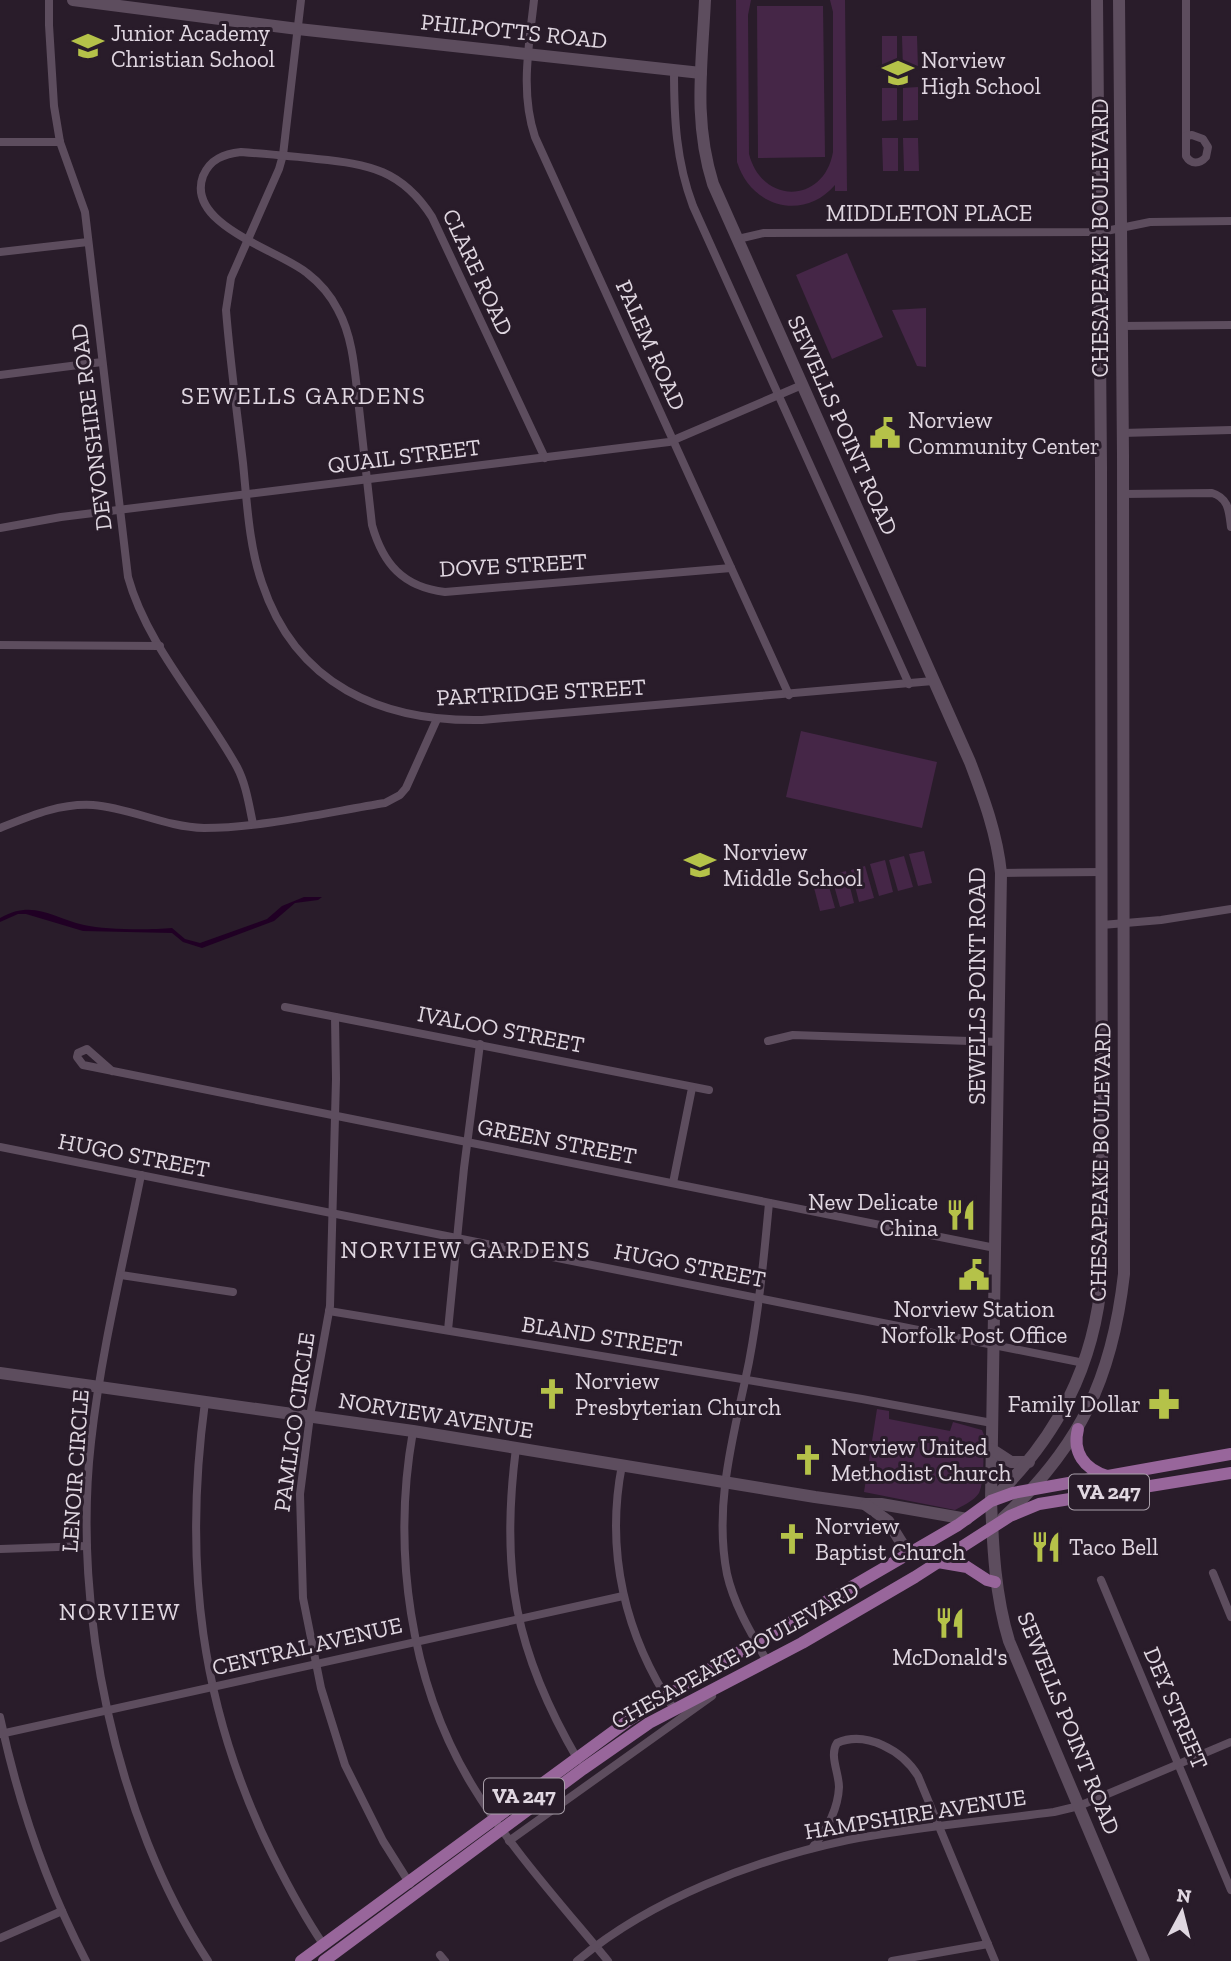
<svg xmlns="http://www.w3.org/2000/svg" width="1231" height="1961" viewBox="0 0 1231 1961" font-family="'Zilla Slab',serif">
	<rect width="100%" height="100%" fill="#291c2a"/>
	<g fill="#452647">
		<path d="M 736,0 L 751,0 L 748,15 L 749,154 C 762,205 824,204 833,152 L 833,12 L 830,0 L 845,0 L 847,191 L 835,191 L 835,185 C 803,222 751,207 737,162 Z"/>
		<polygon points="757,6 823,6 825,157 758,158"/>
		<rect x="882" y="36" width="15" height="33"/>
		<polygon points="902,36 917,36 918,69 903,69"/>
		<polygon points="918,87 918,120 903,121 903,88"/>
		<polygon points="882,88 897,88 897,120 882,121"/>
		<polygon points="882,138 898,138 898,171 883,171"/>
		<polygon points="903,138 918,138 919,171 904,171"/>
		<polygon points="847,253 883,337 832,359 796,275"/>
		<polygon points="926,308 926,367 917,366 892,310"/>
		<polygon points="801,731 937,762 922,828 786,797"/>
		<polygon points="924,851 932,883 918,886 909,854"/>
		<polygon points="904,856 913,887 898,891 889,860"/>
		<polygon points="885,860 893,892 879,896 870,864"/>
		<polygon points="865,866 874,898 859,902 851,870"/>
		<polygon points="846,871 854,903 840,907 831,875"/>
		<polygon points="826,876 835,908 820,911 812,880"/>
		<path d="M 877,1409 L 889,1411 L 889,1419 L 950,1431 L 953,1422 L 982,1430 L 984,1435 C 983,1450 985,1481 979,1493 C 974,1501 962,1506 955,1510 L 864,1492 Z"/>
	</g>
	<path fill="#200024" d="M 304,897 L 322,897 L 318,900 L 295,903 L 274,921 L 202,948 L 183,942 L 172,933 L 83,931 L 26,914 L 18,914 L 0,922 L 0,918 C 34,899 52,918 84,925 C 106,930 150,930 172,928 L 185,939 L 200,943 L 267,919 L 282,906 Z"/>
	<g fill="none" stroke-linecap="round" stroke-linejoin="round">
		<g stroke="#5d4d5e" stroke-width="8">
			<path d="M 49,0 L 49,25 L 54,106 L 60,142 L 85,212 L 128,577 C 147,646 203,705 237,767 C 246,784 249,805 253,824"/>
			<path d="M 301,0 L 283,155 L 279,169 L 231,278 L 226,310 C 230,361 237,412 243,463 C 247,503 249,546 262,583 C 296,685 381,722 482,720 L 933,681"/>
			<path d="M 534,0 C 529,46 520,92 535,137 L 789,695"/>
			<polyline points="1186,0 1186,136"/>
			<path d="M 674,70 C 674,118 676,161 693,206 L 909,684"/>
			<path d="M 1192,135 L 1203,139 L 1208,147 L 1206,157 C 1200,164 1191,165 1186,156 L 1186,136 Z"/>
			<polyline points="0,142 60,142"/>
			<polyline points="738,239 764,233 1090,232 1106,231 1150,222 1231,221"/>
			<polyline points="0,252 88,242"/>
			<polyline points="1121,326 1231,325"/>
			<polyline points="0,375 102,362"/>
			<polyline points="1122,433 1231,430"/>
			<path d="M 545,458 L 432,217 C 402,170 369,164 317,159 C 291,156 266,154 241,152 C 224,154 210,159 203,176 C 185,225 279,250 307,273 C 320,283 331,296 338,310 C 354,339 355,376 359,408 C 363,447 368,486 372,525 C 383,564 403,587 445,592 L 731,568"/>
			<path d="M 1123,494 L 1212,493 C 1229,498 1229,512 1231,527"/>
			<polyline points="0,528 61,517 669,442 802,385"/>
			<polyline points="0,645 160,646"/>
			<path d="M 0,828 C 30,816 60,803 93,805 C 131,808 165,827 204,828 C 260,828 329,812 385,803 L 400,795 L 406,788 L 437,719"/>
			<polyline points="1001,873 1102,872"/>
			<polyline points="1102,925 1161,920 1231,909"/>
			<polyline points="285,1007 709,1090"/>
			<polyline points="335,1017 336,1079 330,1306 310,1416 300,1494 303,1598 321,1688 345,1765 383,1841 410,1884"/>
			<polyline points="768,1041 793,1035 999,1042"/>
			<polyline points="112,1071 87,1049 78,1053 77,1057 83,1065 995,1248"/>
			<polyline points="0,1147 1084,1363"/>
			<path d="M 141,1175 C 123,1264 101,1352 91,1442 C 72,1609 115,1819 208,1961"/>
			<polyline points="673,1183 692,1088"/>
			<polyline points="121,1275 233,1292"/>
			<polyline points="329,1311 862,1399 992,1423"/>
			<polyline points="448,1330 464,1168 480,1044"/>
			<path d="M 205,1402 C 183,1564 200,1708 273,1856 C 288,1886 304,1916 323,1944"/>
			<path d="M 413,1431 C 392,1549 409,1681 472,1785 C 510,1848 561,1904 608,1961"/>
			<path d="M 516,1448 C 500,1572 515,1652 578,1760"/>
			<path d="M 622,1465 C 605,1552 625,1636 674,1709"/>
			<polyline points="0,1549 87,1546"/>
			<polyline points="1213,1573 1231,1617"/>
			<polyline points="1101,1580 1231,1890"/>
			<path d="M 767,1661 C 751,1633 734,1605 727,1574 C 713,1503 735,1431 749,1362 C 759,1309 764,1257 769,1203"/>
			<path d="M 0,1717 C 18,1802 46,1884 86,1961"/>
			<polyline points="0,1734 623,1596"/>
			<polyline points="509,1841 712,1696"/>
			<path d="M 812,1848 C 826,1831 838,1810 839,1787 C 839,1773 829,1755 837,1743 C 866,1730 903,1751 918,1776 L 995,1961"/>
			<polyline points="0,1938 62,1911"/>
			<polyline points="440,1955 445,1961"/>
			<path d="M 577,1961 C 651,1899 754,1860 848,1840 C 915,1827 985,1821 1054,1812 L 1079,1806 L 1231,1742"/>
			<polyline points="892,1961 988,1944"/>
		</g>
		<g stroke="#5d4d5e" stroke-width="12">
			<polyline points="73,0 298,29 701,73"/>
			<path d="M 705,0 C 702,65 693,120 713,184 L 970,762 C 984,799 997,834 1001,873 L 991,1501 C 993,1548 995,1595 1009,1641 L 1144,1961"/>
			<polyline points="0,1373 413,1431 815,1497 865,1504 881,1504 967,1519"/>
			<polyline points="991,1449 1011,1462 1029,1462"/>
			<path d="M 991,1501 C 1057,1438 1095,1366 1102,1274 L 1101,467 L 1097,0"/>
			<polyline points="866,1505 888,1521 909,1555"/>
			<path d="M 1003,1518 C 1080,1446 1112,1379 1124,1274 L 1123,455 L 1119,0"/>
		</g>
		<g stroke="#98669b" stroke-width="12">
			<path d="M 1078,1429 C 1072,1452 1084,1469 1107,1476"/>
			<polyline points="938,1562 967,1567 987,1580 995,1582"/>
			<polyline points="301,1961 629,1720 705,1672 958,1525 991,1501 1013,1493 1231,1454"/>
			<polyline points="324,1961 583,1769 649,1723 802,1643 915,1577 1010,1516 1039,1504 1231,1473"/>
		</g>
	</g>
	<defs>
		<symbol id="school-bare" viewBox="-9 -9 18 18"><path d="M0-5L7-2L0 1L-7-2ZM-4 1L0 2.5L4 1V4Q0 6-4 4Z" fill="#b5c249" stroke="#291c2a" stroke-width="2.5" paint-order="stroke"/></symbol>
		<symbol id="civic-bare" viewBox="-9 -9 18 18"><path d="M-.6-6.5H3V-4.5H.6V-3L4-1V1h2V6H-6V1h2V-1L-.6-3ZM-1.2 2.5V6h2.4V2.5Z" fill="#b5c249" stroke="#291c2a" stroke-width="2.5" paint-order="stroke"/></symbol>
		<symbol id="restaurant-bare" viewBox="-9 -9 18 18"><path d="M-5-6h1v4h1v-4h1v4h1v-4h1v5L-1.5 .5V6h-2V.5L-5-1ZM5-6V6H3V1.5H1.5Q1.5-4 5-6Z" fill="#b5c249" stroke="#291c2a" stroke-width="2.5" paint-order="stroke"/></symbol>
		<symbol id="church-bare" viewBox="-9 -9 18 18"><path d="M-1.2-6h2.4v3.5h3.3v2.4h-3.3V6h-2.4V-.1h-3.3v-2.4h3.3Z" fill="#b5c249" stroke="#291c2a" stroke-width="2.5" paint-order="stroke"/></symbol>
		<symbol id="pharmacy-bare" viewBox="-9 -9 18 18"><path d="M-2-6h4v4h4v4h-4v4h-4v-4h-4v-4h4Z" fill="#b5c249" stroke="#291c2a" stroke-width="2.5" paint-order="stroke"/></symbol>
	</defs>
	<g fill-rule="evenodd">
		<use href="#school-bare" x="66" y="24" width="44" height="44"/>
		<use href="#school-bare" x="876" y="51" width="44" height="44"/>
		<use href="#civic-bare" x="863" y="411" width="44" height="44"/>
		<use href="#school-bare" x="678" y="843" width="44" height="44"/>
		<use href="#restaurant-bare" x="939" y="1193" width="44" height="44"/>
		<use href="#civic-bare" x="952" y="1253" width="44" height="44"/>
		<use href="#church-bare" x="530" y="1372" width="44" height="44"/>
		<use href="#pharmacy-bare" x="1142" y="1382" width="44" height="44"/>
		<use href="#church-bare" x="786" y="1438" width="44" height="44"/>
		<use href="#church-bare" x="770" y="1517" width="44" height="44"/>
		<use href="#restaurant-bare" x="1024" y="1525" width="44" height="44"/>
		<use href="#restaurant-bare" x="928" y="1601" width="44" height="44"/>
	</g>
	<g text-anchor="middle" stroke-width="6" stroke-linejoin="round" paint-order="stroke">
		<g fill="#291c2a" stroke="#a99faa" stroke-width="2">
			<rect x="1069" y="1474.5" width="80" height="35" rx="5"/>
			<rect x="484" y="1778.5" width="80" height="35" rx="5"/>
		</g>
		<g font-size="21" font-weight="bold" fill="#e0d7e1">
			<text x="1109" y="1499">VA 247</text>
			<text x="524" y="1803">VA 247</text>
		</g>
		<g font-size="23" fill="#e0d7e1" stroke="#291c2a">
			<text transform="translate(514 31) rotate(6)" y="8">PHILPOTTS ROAD</text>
			<text x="929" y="221">MIDDLETON PLACE</text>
			<text transform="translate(1100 238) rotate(-90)" y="8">CHESAPEAKE BOULEVARD</text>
			<text transform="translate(478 272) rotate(65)" y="8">CLARE ROAD</text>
			<text transform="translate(651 345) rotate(66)" y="8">PALEM ROAD</text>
			<text transform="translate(843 425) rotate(66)" y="8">SEWELLS POINT ROAD</text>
			<text transform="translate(91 427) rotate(-97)" y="8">DEVONSHIRE ROAD</text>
			<text transform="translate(404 456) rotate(-7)" y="8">QUAIL STREET</text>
			<text transform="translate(513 565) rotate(-3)" y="8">DOVE STREET</text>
			<text transform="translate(541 692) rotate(-3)" y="8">PARTRIDGE STREET</text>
			<text transform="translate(977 986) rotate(-90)" y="8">SEWELLS POINT ROAD</text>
			<text transform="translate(501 1029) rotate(11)" y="8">IVALOO STREET</text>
			<text transform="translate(557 1141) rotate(11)" y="8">GREEN STREET</text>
			<text transform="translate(134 1155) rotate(11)" y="8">HUGO STREET</text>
			<text transform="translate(1100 1162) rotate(-89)" y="8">CHESAPEAKE BOULEVARD</text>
			<text transform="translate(690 1265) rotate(11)" y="8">HUGO STREET</text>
			<text transform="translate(602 1336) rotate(9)" y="8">BLAND STREET</text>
			<text transform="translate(436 1415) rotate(9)" y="8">NORVIEW AVENUE</text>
			<text transform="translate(294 1422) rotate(-82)" y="8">PAMLICO CIRCLE</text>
			<text transform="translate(75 1471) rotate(-86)" y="8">LENOIR CIRCLE</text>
			<text transform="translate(307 1646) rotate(-13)" y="8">CENTRAL AVENUE</text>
			<text transform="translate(735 1655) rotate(-29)" y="8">CHESAPEAKE BOULEVARD</text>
			<text transform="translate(1176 1708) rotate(67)" y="8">DEY STREET</text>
			<text transform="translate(1069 1723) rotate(68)" y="8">SEWELLS POINT ROAD</text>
			<text transform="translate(915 1814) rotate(-9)" y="8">HAMPSHIRE AVENUE</text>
		</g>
		<g font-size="23" fill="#e0d7e1" stroke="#291c2a" text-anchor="start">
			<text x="111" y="41">Junior Academy<tspan x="111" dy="26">Christian School</tspan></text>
			<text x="921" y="68">Norview<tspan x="921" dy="26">High School</tspan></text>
			<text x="908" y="428">Norview<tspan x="908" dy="26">Community Center</tspan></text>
			<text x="723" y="860">Norview<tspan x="723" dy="26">Middle School</tspan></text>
			<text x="938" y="1210" text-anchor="end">New Delicate<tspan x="938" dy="26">China</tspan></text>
			<text x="974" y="1317" text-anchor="middle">Norview Station<tspan x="974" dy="26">Norfolk Post Office</tspan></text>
			<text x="575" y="1389">Norview<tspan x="575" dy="26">Presbyterian Church</tspan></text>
			<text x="1141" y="1412" text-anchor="end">Family Dollar</text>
			<text x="831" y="1455">Norview United<tspan x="831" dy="26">Methodist Church</tspan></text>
			<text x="815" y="1534">Norview<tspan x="815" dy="26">Baptist Church</tspan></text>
			<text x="1069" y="1555">Taco Bell</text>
			<text x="950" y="1665" text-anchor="middle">McDonald's</text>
		</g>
		<g font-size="24" letter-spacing="2" fill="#e0d7e1" stroke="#291c2a">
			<text x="304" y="404">SEWELLS GARDENS</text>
			<text x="466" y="1258">NORVIEW GARDENS</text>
			<text x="120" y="1620">NORVIEW</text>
		</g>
	</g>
	<g transform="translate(1182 1912) rotate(7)" stroke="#291c2a" stroke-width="5" paint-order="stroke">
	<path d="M0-5L12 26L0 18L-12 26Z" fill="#e0d7e1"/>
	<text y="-10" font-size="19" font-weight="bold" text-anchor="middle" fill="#e0d7e1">N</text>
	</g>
</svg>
